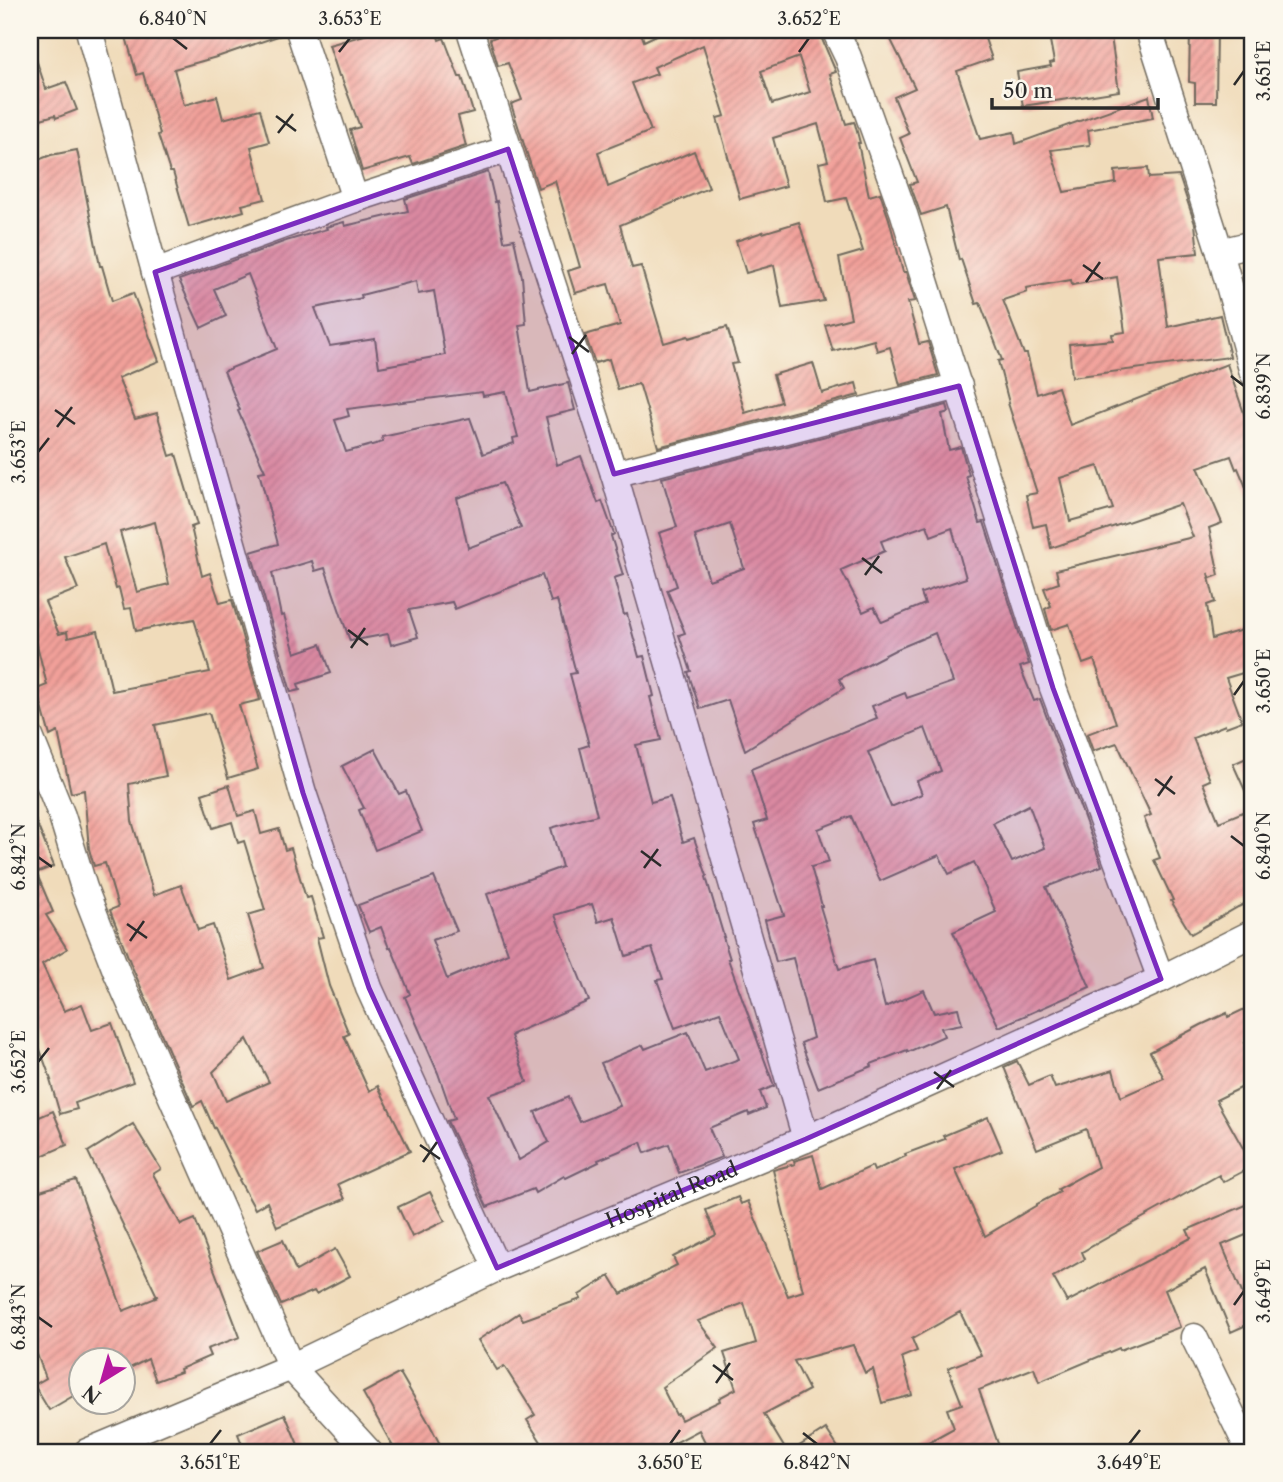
<svg xmlns="http://www.w3.org/2000/svg" width="1283" height="1482" viewBox="0 0 1283 1482" font-family="'Libre Caslon Text',serif">
	<defs>
		<pattern id="building-hatch" width="6" height="6" patternUnits="userSpaceOnUse" patternTransform="scale(1.75)"><rect width="6" height="6" fill="#f2a09a"/><path d="M-1 1l2-2M0 6l6-6M5 7l2-2" fill="none" stroke="#c4837e"/></pattern>
	</defs>
	<rect width="100%" height="100%" fill="#fbf7ec"/>
	<filter id="ink" filterUnits="userSpaceOnUse"><feTurbulence type="fractalNoise" baseFrequency=".0143" numOctaves="2"/><feDisplacementMap in="SourceGraphic" scale="14" xChannelSelector="R" yChannelSelector="G"/><feConvolveMatrix kernelMatrix="1 2 1 2 8 2 1 2 1" color-interpolation-filters="sRGB"/></filter>
	<filter id="wash" filterUnits="userSpaceOnUse"><feTurbulence type="fractalNoise" baseFrequency=".00686" numOctaves="4" result="noise"/><feDisplacementMap in="SourceGraphic" scale="28" xChannelSelector="R" yChannelSelector="G"/><feGaussianBlur stdDeviation="1.57" result="paint"/><feColorMatrix in="noise" values="0 0 0 0 0 0 0 0 0 0 0 0 0 0 0 0 0 1.4 0 .05"/><feComposite in="paint" operator="in"/></filter>
	<g filter="url(#wash)">
		<rect width="100%" height="100%" fill="#f0dbba"/>
		<g id="blocks">
			<g fill="url(#building-hatch)" fill-rule="evenodd">
				<polygon points="153,30 284,30 284,34 220,56 174,69 184,105 217,96 223,119 260,109 269,142 251,147 265,199 242,205 244,211 189,227 173,172 170,172 158,135 160,134 143,73 137,75 126,37"/>
				<polygon points="382,30 436,30 439,40 444,38 459,77 462,77 473,112 458,116 466,146 413,164 410,157 362,171 350,130 360,127 341,76 339,76 329,45"/>
				<path d="M 514,30 L 516,37 L 534,30 L 640,30 L 644,41 L 667,30 L 819,30 L 821,37 L 836,72 L 830,74 L 846,124 L 854,122 L 855,124 L 860,143 L 858,143 L 869,196 L 880,193 L 889,219 L 903,272 L 906,272 L 915,301 L 908,302 L 919,344 L 928,342 L 938,375 L 900,385 L 890,347 L 877,351 L 874,340 L 833,351 L 825,325 L 851,318 L 839,258 L 863,251 L 846,198 L 827,202 L 819,163 L 828,161 L 818,124 L 773,138 L 786,186 L 740,199 L 717,118 L 725,116 L 703,45 L 654,67 L 657,74 L 632,83 L 651,131 L 598,152 L 608,187 L 694,151 L 709,188 L 620,225 L 632,268 L 641,266 L 664,343 L 688,336 L 689,338 L 727,327 L 738,363 L 731,364 L 745,413 L 781,402 L 773,375 L 813,363 L 822,393 L 856,383 L 859,395 L 658,447 L 640,386 L 638,384 L 618,390 L 609,359 L 595,363 L 585,335 L 620,325 L 608,284 L 575,293 L 568,271 L 580,267 L 555,181 L 538,188 L 511,104 L 522,100 L 508,63 L 498,66 L 490,39 ZM 799,57 L 810,92 L 772,104 L 761,71 Z"/>
				<path d="M 886,30 L 982,30 L 992,59 L 957,71 L 980,139 L 1014,132 L 1016,144 L 1149,96 L 1153,118 L 1088,130 L 1090,145 L 1051,150 L 1064,192 L 1116,183 L 1115,171 L 1148,168 L 1149,178 L 1179,176 L 1195,224 L 1198,253 L 1159,257 L 1168,327 L 1220,315 L 1230,357 L 1072,377 L 1069,344 L 1113,340 L 1112,334 L 1125,332 L 1117,277 L 1072,285 L 1071,280 L 1026,288 L 1027,292 L 1003,300 L 1024,354 L 1027,354 L 1037,394 L 1058,387 L 1070,425 L 1227,364 L 1245,416 L 1253,413 L 1253,504 L 1238,468 L 1236,469 L 1231,456 L 1198,467 L 1222,523 L 1209,528 L 1219,575 L 1211,578 L 1208,573 L 1215,602 L 1207,605 L 1212,639 L 1249,628 L 1253,642 L 1253,670 L 1226,678 L 1242,721 L 1226,727 L 1225,725 L 1193,738 L 1210,780 L 1203,783 L 1219,822 L 1253,808 L 1233,764 L 1253,755 L 1253,900 L 1238,907 L 1191,934 L 1171,901 L 1173,900 L 1154,860 L 1160,858 L 1144,818 L 1151,815 L 1117,743 L 1093,751 L 1087,734 L 1116,723 L 1094,660 L 1083,664 L 1069,624 L 1051,630 L 1045,609 L 1051,606 L 1044,588 L 1059,583 L 1056,570 L 1193,537 L 1180,504 L 1051,548 L 1046,524 L 1033,527 L 1026,495 L 1037,493 L 1008,403 L 1009,403 L 998,361 L 1002,360 L 980,303 L 976,304 L 961,259 L 959,260 L 946,207 L 921,215 L 910,184 L 917,182 L 900,138 L 909,134 L 894,97 L 915,88 ZM 1098,466 L 1113,509 L 1070,521 L 1060,478 Z"/>
				<polygon points="1048,30 1110,30 1119,91 1023,106 1017,72 1051,66 1050,63 1054,62"/>
				<polygon points="1190,30 1217,30 1216,102 1195,102 1195,83 1189,82"/>
				<polygon points="30,50 33,50 46,89 66,82 77,110 56,118 55,115 30,122"/>
				<path d="M 77,150 L 100,266 L 102,266 L 112,301 L 133,293 L 159,361 L 118,378 L 135,419 L 157,413 L 170,456 L 176,454 L 197,525 L 191,527 L 202,576 L 210,573 L 220,603 L 232,600 L 260,700 L 239,705 L 258,769 L 228,778 L 209,713 L 155,725 L 166,776 L 129,784 L 132,821 L 154,895 L 181,885 L 198,930 L 213,925 L 231,980 L 264,968 L 248,915 L 265,910 L 244,841 L 238,843 L 232,822 L 213,828 L 202,794 L 229,785 L 238,816 L 255,811 L 261,834 L 279,829 L 285,850 L 291,848 L 306,898 L 311,897 L 323,937 L 317,938 L 329,986 L 349,1034 L 344,1036 L 369,1091 L 378,1086 L 410,1151 L 338,1184 L 345,1199 L 277,1227 L 267,1202 L 255,1209 L 239,1180 L 240,1179 L 215,1128 L 214,1128 L 202,1101 L 193,1106 L 132,967 L 110,910 L 118,907 L 105,863 L 94,866 L 89,849 L 84,790 L 71,793 L 58,732 L 50,736 L 37,689 L 47,685 L 30,617 L 30,163 L 51,155 ZM 155,522 L 169,584 L 137,592 L 120,532 ZM 104,544 L 116,589 L 119,588 L 124,609 L 131,608 L 136,631 L 194,619 L 210,672 L 112,691 L 98,631 L 68,638 L 67,632 L 59,634 L 45,602 L 78,589 L 65,557 ZM 247,1039 L 269,1082 L 226,1101 L 213,1072 Z"/>
				<path d="M 488,172 L 495,202 L 497,201 L 504,241 L 514,239 L 522,277 L 526,324 L 519,325 L 530,392 L 568,383 L 575,410 L 546,417 L 557,465 L 581,456 L 598,503 L 602,501 L 614,534 L 611,536 L 623,575 L 614,578 L 624,615 L 627,614 L 639,657 L 644,656 L 654,696 L 650,697 L 661,740 L 636,745 L 651,802 L 670,797 L 683,842 L 694,838 L 707,876 L 706,877 L 724,937 L 723,937 L 730,959 L 728,959 L 774,1086 L 760,1092 L 766,1108 L 749,1115 L 748,1112 L 709,1128 L 722,1157 L 679,1173 L 669,1144 L 645,1153 L 641,1142 L 598,1160 L 599,1162 L 566,1178 L 564,1176 L 535,1193 L 533,1189 L 487,1207 L 447,1121 L 454,1119 L 438,1073 L 405,997 L 410,994 L 391,947 L 389,948 L 381,927 L 369,932 L 358,905 L 434,877 L 457,931 L 432,940 L 447,979 L 508,953 L 487,894 L 562,867 L 551,828 L 597,815 L 580,748 L 589,745 L 570,674 L 576,673 L 557,600 L 551,602 L 542,575 L 455,609 L 452,602 L 409,610 L 418,637 L 391,645 L 388,634 L 350,641 L 325,568 L 315,571 L 312,561 L 272,573 L 281,616 L 284,615 L 295,653 L 321,644 L 331,673 L 298,684 L 300,690 L 291,692 L 251,552 L 278,544 L 259,472 L 265,471 L 238,411 L 240,410 L 224,371 L 277,349 L 248,274 L 214,289 L 226,316 L 201,328 L 179,280 L 286,241 L 327,229 L 326,227 L 344,222 L 345,226 L 408,211 L 405,199 ZM 416,281 L 418,294 L 434,291 L 445,355 L 379,367 L 375,339 L 330,346 L 315,308 L 362,298 L 361,295 ZM 482,392 L 483,396 L 506,392 L 518,437 L 513,438 L 514,443 L 483,454 L 470,418 L 382,437 L 383,442 L 346,452 L 335,420 L 349,416 L 347,409 ZM 502,483 L 521,528 L 468,548 L 457,498 ZM 592,904 L 598,922 L 614,917 L 626,956 L 652,948 L 663,979 L 657,980 L 675,1028 L 720,1012 L 739,1059 L 705,1072 L 688,1032 L 645,1049 L 643,1045 L 601,1063 L 620,1106 L 580,1122 L 568,1097 L 535,1112 L 549,1142 L 519,1160 L 489,1095 L 527,1082 L 511,1036 L 513,1035 L 512,1034 L 589,1001 L 555,915 Z"/>
				<polygon points="799,222 824,301 782,308 774,265 746,273 736,241 763,232 763,233"/>
				<path d="M 947,405 L 949,412 L 942,414 L 949,450 L 961,447 L 969,475 L 966,476 L 980,523 L 984,522 L 1029,664 L 1020,667 L 1034,701 L 1040,699 L 1102,866 L 1046,887 L 1090,987 L 999,1027 L 953,932 L 996,912 L 974,862 L 949,874 L 939,855 L 880,881 L 851,816 L 818,829 L 829,862 L 811,867 L 822,906 L 820,906 L 839,969 L 873,960 L 885,1007 L 924,990 L 934,1013 L 958,1008 L 962,1024 L 941,1028 L 944,1036 L 908,1052 L 907,1050 L 871,1064 L 872,1066 L 818,1088 L 801,1043 L 813,1038 L 793,958 L 776,962 L 765,920 L 784,915 L 754,824 L 767,820 L 751,769 L 877,718 L 872,706 L 905,693 L 907,698 L 953,682 L 935,633 L 895,650 L 839,679 L 844,688 L 745,750 L 728,700 L 700,709 L 688,672 L 691,671 L 679,635 L 685,633 L 667,590 L 677,586 L 659,533 L 677,527 L 662,478 ZM 730,524 L 744,568 L 709,580 L 695,536 ZM 927,525 L 931,536 L 952,528 L 966,578 L 921,593 L 925,604 L 882,622 L 874,607 L 863,612 L 841,570 L 885,551 L 881,541 ZM 925,728 L 941,771 L 917,781 L 922,794 L 891,807 L 868,752 ZM 1029,805 L 1045,848 L 1012,862 L 993,823 Z"/>
				<polygon points="375,749 399,794 406,791 422,831 375,850 359,810 364,808 342,766"/>
				<polygon points="30,807 54,866 36,873 30,856"/>
				<polygon points="30,858 53,912 46,915 67,949 42,964 64,1011 82,1004 92,1030 112,1023 133,1082 75,1103 77,1109 60,1114 50,1080 51,1080 30,1022"/>
				<path d="M 1253,1005 L 1253,1039 L 1245,1043 L 1253,1060 L 1253,1082 L 1216,1100 L 1253,1166 L 1223,1182 L 1219,1175 L 1082,1252 L 1085,1259 L 1053,1277 L 1067,1302 L 1191,1238 L 1187,1230 L 1253,1202 L 1253,1232 L 1222,1245 L 1253,1319 L 1253,1322 L 1231,1332 L 1205,1269 L 1165,1290 L 1180,1327 L 1120,1350 L 1119,1348 L 1039,1382 L 1034,1368 L 979,1390 L 1001,1452 L 910,1452 L 954,1428 L 947,1409 L 962,1404 L 948,1368 L 981,1355 L 960,1312 L 912,1339 L 917,1351 L 902,1357 L 912,1395 L 882,1403 L 873,1369 L 865,1373 L 853,1345 L 794,1361 L 809,1390 L 764,1414 L 787,1452 L 710,1452 L 699,1430 L 658,1452 L 560,1452 L 555,1442 L 545,1448 L 527,1420 L 535,1415 L 504,1366 L 497,1370 L 478,1340 L 519,1313 L 523,1320 L 581,1299 L 579,1295 L 610,1276 L 621,1294 L 677,1265 L 673,1257 L 716,1235 L 706,1210 L 738,1197 L 741,1204 L 748,1201 L 788,1296 L 803,1291 L 773,1170 L 795,1164 L 794,1161 L 813,1155 L 822,1189 L 872,1166 L 874,1171 L 906,1156 L 905,1154 L 945,1139 L 943,1136 L 988,1117 L 1002,1150 L 955,1169 L 985,1236 L 1037,1205 L 1037,1204 L 1060,1192 L 1058,1189 L 1098,1167 L 1086,1129 L 1037,1149 L 1004,1067 L 1017,1061 L 1029,1085 L 1050,1076 L 1055,1088 L 1113,1070 L 1121,1097 L 1164,1078 L 1150,1052 L 1201,1025 L 1227,1013 L 1228,1017 ZM 744,1303 L 756,1343 L 724,1353 L 736,1389 L 719,1398 L 720,1401 L 681,1420 L 678,1414 L 676,1415 L 662,1387 L 718,1348 L 698,1321 Z"/>
				<polygon points="53,1111 67,1145 30,1161 30,1121"/>
				<polygon points="133,1124 161,1169 153,1174 181,1225 195,1219 240,1337 207,1349 210,1356 180,1369 181,1372 156,1381 148,1359 122,1372 122,1360 80,1360 80,1392 49,1410 34,1385 46,1378 30,1336 30,1194 76,1180 123,1311 156,1298 155,1297 157,1296 88,1152"/>
				<polygon points="430,1192 445,1221 412,1237 398,1207"/>
				<polygon points="283,1240 296,1271 335,1249 350,1276 316,1294 314,1291 281,1305 257,1251"/>
				<polygon points="400,1373 430,1425 444,1452 396,1452 363,1393"/>
				<polygon points="285,1414 299,1447 286,1452 245,1452 238,1434"/>
				<polygon points="826,1429 841,1452 790,1452"/>
			</g>
		</g>
	</g>
	<g filter="url(#ink)">
		<use href="#blocks" fill-opacity="0" stroke="#70695d" stroke-width="2"/>
		<g fill="none" stroke-linecap="round" stroke-linejoin="round">
			<defs>
				<g id="minor">
					<polyline points="89,30 155,272 303,793 369,988 497,1268"/>
					<polyline points="299,30 355,199"/>
					<polyline points="470,30 614,474 806,1139"/>
					<polyline points="835,30 848,57 904,214 1053,688 1161,979"/>
					<polyline points="1149,30 1220,252 1253,373"/>
					<polyline points="1220,252 1253,244"/>
					<polyline points="155,272 355,199 508,149"/>
					<polyline points="614,474 959,386"/>
					<polyline points="30,737 62,816 84,888 117,973 291,1367 369,1452"/>
					<polyline points="1194,1337 1250,1452"/>
					<path id="s1" d="M 87,1452 L 291,1367 L 497,1268 L 806,1139 L 1161,979 L 1253,933"/>
				</g>
			</defs>
			<use href="#minor" stroke="#70695d" stroke-width="29"/>
			<use href="#minor" stroke="#fff" stroke-width="26"/>
		</g>
	</g>
	<path fill="#7b2cbf" fill-opacity="0.2" stroke="#7b2cbf" stroke-width="5" stroke-linejoin="round" d="M 508,149 L 614,474 L 959,386 L 1053,688 L 1161,979 L 806,1139 L 497,1268 L 369,988 L 303,793 L 155,272 Z"/>
	<path fill="none" stroke="#2b2b2b" stroke-width="2.5" d="M 173,38 L 187,49M 339,52 L 350,38M 799,52 L 809,38M 1234,85 L 1244,71M 276,116 L 296,131M 278,133 L 293,114M 1083,265 L 1103,279M 1086,282 L 1100,262M 569,337 L 589,352M 572,354 L 586,335M 1231,376 L 1244,386M 55,410 L 75,424M 57,427 L 72,407M 38,452 L 49,438M 862,558 L 882,573M 865,575 L 879,556M 348,630 L 368,645M 351,648 L 365,628M 1234,695 L 1244,681M 1155,779 L 1175,794M 1158,796 L 1172,776M 1231,836 L 1244,846M 641,851 L 661,866M 38,857 L 52,867M 644,868 L 658,849M 127,924 L 147,938M 130,941 L 144,921M 38,1062 L 49,1048M 934,1072 L 954,1087M 937,1089 L 951,1070M 420,1145 L 440,1159M 423,1162 L 437,1142M 1234,1305 L 1244,1291M 38,1317 L 52,1327M 713,1365 L 733,1380M 716,1383 L 730,1363M 803,1433 L 817,1444M 210,1444 L 221,1430M 670,1444 L 680,1430M 1129,1444 L 1140,1430"/>
	<g text-anchor="middle" stroke-width="5" stroke-linejoin="round" paint-order="stroke">
		<g font-size="21" fill="#2b2b2b" stroke="#fbf7ec">
			<text dy="7" stroke="none"><textPath href="#s1" startOffset="639">Hospital Road</textPath></text>
		</g>
	</g>
	<rect width="1283" height="1482" fill="none" stroke="#fbf7ec" stroke-width="77"/>
	<g transform="translate(102 1381) rotate(217)"><circle r="33" fill="#fbf7ec" stroke="#a8a59f" stroke-width="2"/>
	<path d="M0-5L12 26L0 18L-12 26Z" fill="#b5179e"/>
	<text y="-10" font-size="19" font-weight="bold" text-anchor="middle" fill="#2b2b2b">N</text>
	</g>
	<path d="M992 98v10h166v-10" fill="none" stroke="#2b2b2b" stroke-width="3.5"/>
	<text x="1003" y="98" font-size="21" fill="#2b2b2b" stroke="#fbf7ec" stroke-width="5" paint-order="stroke">50 m</text>
	<rect x="38" y="38" width="1206" height="1406" fill="none" stroke="#2b2b2b" stroke-width="2.5"/>
	<g font-size="18" text-anchor="middle" fill="#2b2b2b">
		<text x="173" y="25">6.840°N</text>
		<text x="350" y="25">3.653°E</text>
		<text x="809" y="25">3.652°E</text>
		<text transform="translate(1264 71) rotate(-90)" y="6">3.651°E</text>
		<text transform="translate(1264 386) rotate(-90)" y="6">6.839°N</text>
		<text transform="translate(19 452) rotate(-90)" y="6">3.653°E</text>
		<text transform="translate(1264 681) rotate(-90)" y="6">3.650°E</text>
		<text transform="translate(1264 846) rotate(-90)" y="6">6.840°N</text>
		<text transform="translate(19 857) rotate(-90)" y="6">6.842°N</text>
		<text transform="translate(19 1062) rotate(-90)" y="6">3.652°E</text>
		<text transform="translate(1264 1291) rotate(-90)" y="6">3.649°E</text>
		<text transform="translate(19 1317) rotate(-90)" y="6">6.843°N</text>
		<text x="210" y="1469">3.651°E</text>
		<text x="670" y="1469">3.650°E</text>
		<text x="817" y="1469">6.842°N</text>
		<text x="1129" y="1469">3.649°E</text>
	</g>
</svg>
